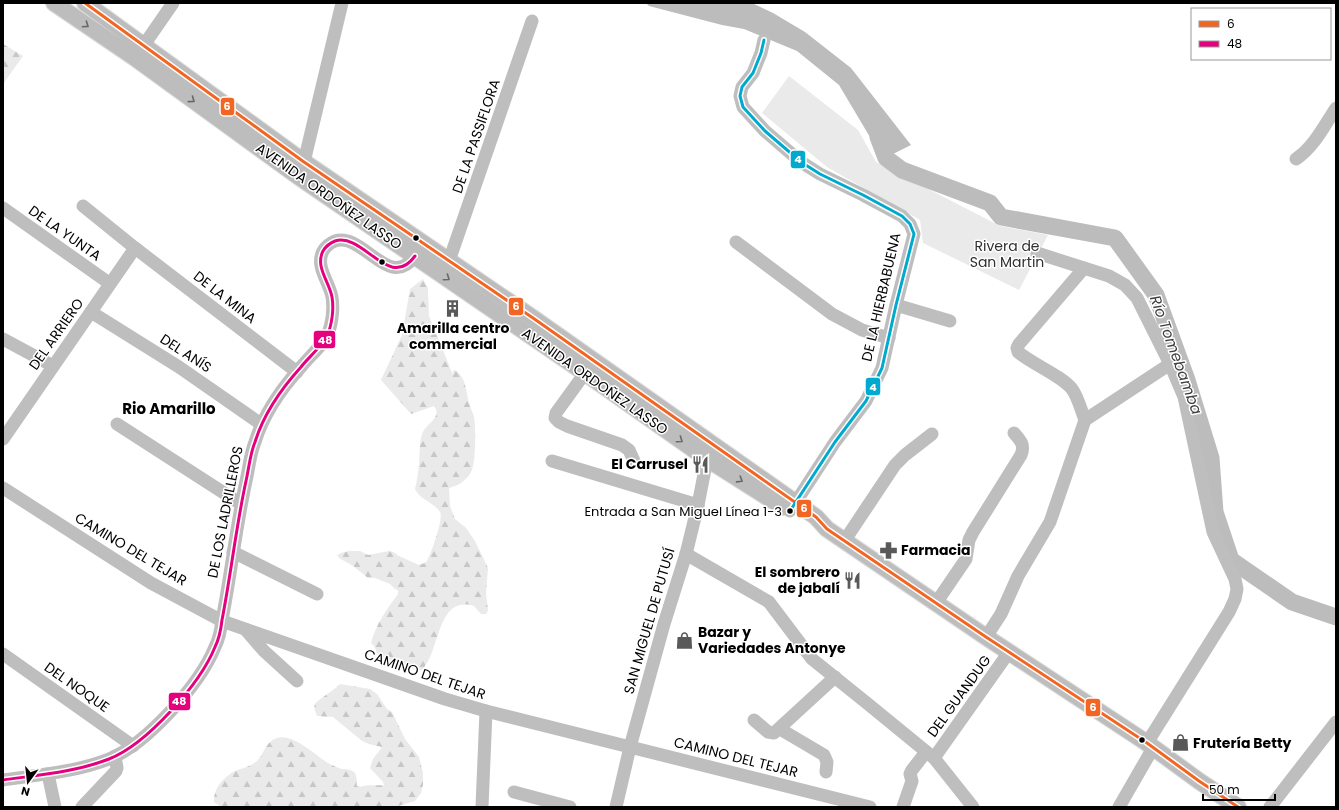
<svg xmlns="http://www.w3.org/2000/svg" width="1339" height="810" viewBox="0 0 1339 810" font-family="Poppins,sans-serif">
	<defs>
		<pattern id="forest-firs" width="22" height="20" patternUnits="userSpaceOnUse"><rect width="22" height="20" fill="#eaeaea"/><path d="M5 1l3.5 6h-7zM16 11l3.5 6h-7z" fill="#c7c7c7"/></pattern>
	</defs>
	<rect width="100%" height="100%" fill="#fff"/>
	<g fill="url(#forest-firs)">
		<polygon points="3,44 23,56 3,84"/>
		<path d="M 423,279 L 428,288 L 429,316 L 453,375 L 453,371 L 455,370 C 466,377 466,391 469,403 C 470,408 473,412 474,417 C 476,427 476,463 471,472 C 467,480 458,486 449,488 L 450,506 L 455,519 L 466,528 L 475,541 L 488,568 L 486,593 L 488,611 L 486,614 L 481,614 L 474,606 C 436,595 441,651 422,670 L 403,667 L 390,661 L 377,653 L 374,646 L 371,643 C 376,624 387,609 398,594 L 398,590 L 395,589 L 390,584 L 375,578 L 368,578 L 353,566 L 339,558 L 337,555 L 341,553 L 349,551 L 360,551 L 368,555 L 389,551 L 393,552 L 399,556 L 419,565 C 422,564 425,563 427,561 C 431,554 444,518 440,512 C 434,502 420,500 415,489 C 417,481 418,473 419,464 C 420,455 419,443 422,434 C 426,423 443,418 434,406 L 411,414 L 381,380 L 402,335 L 410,289 Z"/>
		<path d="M 340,684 L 370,689 L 377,694 L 387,709 L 392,712 L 405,739 L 419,757 L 423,773 L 423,785 L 421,793 L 415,801 L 395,807 L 221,807 L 214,802 C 213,788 224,777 235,771 C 243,768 250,767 257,761 C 264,754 266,741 277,738 C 293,733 315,755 328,763 C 332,765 338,768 342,769 C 346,769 350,769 354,772 C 358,777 356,781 357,786 L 360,787 C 369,784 376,786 384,785 L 383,782 L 370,768 L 373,759 L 382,747 L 369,744 L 362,741 L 333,717 L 317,716 C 316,712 313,708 315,704 C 316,701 336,689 340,684 Z"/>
	</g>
	<polygon fill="#eaeaea" points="789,76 858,130 876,162 1000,226 1048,235 1019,290 923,243 920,220 827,167 762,113"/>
	<polygon fill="#bcbcbc" points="646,3 752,3 773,13 805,32 851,68 911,145 883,159 839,85 797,51 744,29 722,25 649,6"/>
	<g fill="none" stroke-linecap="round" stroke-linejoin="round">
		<polyline stroke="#bcbcbc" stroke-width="17" points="878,137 886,158 902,170 990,203 1001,217 1115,238 1156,295 1187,380 1211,458 1215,512 1231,560 1292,602 1336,617"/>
		<defs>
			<g id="major">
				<polyline points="54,3 135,58 299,177 585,373 707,459 783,507"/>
				<polyline points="85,3 304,162 533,318 816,517 827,529 986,637 1147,743 1199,781 1238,807"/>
			</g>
		</defs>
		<use href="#major" stroke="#dbdbdb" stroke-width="18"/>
		<g stroke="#bebebe" stroke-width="13">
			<polyline points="764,40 761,53 753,73 742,87 740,96 743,107 765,131 801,162 820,174 863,195 902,216 910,224 914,234 896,305 882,368 866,401 835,442 790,511"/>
			<polyline points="144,45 173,3"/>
			<path d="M 1296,159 C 1314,147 1324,126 1336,108"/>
			<polyline points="304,162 342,3"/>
			<polyline points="83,206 135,248 297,372"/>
			<polyline points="3,208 109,283"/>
			<polyline points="736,242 832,314 862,330 889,338"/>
			<polyline points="1037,253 1109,276 1125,285 1137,298 1170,364 1184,397 1213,532 1235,579 1237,589 1235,599 1229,612 1147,743"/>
			<polyline points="449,261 532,21"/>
			<path d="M 1084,268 L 1019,344 L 1017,348 L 1018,352 C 1032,364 1062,376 1072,389 C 1078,397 1081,410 1085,420 L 1170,364"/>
			<polyline points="896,305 950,321"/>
			<polyline points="91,312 179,367 261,424"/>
			<polyline points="3,339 53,366"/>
			<polyline points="585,373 556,413 555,418 559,422 567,426 622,445 629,450 634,461"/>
			<polyline points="117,424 241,504"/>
			<polyline points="3,439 135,248"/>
			<polyline points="552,461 698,505"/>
			<polyline points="3,488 151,583 222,621 445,699 486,711 870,807"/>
			<polyline points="845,540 895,465 905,455 932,434"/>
			<polyline points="233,552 317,594"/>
			<polyline points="686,554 769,602 812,659 868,704 934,758 973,807"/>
			<path d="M 936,603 L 966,559 L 969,540 L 973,532 L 1021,455 C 1025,445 1021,441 1014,433"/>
			<polyline points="245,629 264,651 297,681"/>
			<polyline points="986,637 1001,614 1018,576 1050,522 1085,420"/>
			<polyline points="3,654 133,746"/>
			<polyline points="754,720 768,732 774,733 835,677"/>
			<polyline points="780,729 824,755 827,762 826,772"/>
			<polyline points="934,758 1009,652"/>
			<polyline points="48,774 55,807"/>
			<path d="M 3,780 C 38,775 76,772 109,759 C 147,744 200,684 215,647 C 219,639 221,629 222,620 C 231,574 236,527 246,481 C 249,468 250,454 255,442 C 264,413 281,389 301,367 C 307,359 323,345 327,336 C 332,325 334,309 332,297 C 329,281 315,267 323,251 C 326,246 330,243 335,241 C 364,232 389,292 415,256"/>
			<polyline points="514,792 570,807"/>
			<polyline points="82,807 116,771 117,768 115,756"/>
			<polyline points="482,807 486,711"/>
			<polyline points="616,807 630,747 664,624 686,554 698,505 707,459 711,452"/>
			<polyline points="903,807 912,781 910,774 912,770 926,752"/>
			<polyline points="1119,807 1153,748"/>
			<polyline points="1270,807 1336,722"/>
		</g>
		<use href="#major" stroke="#bdbdbd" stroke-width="16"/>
		<defs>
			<polyline id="bus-1" points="85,3 304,162 533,318 816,517 827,529 986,637 1147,743 1199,781 1238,807"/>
			<path id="bus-2" d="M 3,780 C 38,775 76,772 109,759 C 147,744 200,684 215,647 C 219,639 221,629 222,620 C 231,574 236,527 246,481 C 249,468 250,454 255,442 C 264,413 281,389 301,367 C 307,359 323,345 327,336 C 332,325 334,309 332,297 C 329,281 315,267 323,251 C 326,246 330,243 335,241 C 364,232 389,292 415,256"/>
			<polyline id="bus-3" points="764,40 761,53 753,73 742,87 740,96 743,107 765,131 801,162 820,174 863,195 902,216 910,224 914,234 896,305 882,368 866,401 835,442 790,511"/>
		</defs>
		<use href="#bus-1" stroke="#fff" stroke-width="6"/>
		<use href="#bus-2" stroke="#fff" stroke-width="6"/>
		<use href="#bus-3" stroke="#fff" stroke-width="6"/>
		<use href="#bus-1" stroke="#f26522" stroke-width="3"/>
		<use href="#bus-2" stroke="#e5007d" stroke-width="3"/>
		<use href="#bus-3" stroke="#00a9ce" stroke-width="3"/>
	</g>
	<defs><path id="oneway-chevron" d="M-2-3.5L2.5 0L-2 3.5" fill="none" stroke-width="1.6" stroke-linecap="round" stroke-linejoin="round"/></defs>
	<g stroke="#686868">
		<use href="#oneway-chevron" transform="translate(86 25) rotate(34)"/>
		<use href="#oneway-chevron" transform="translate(192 100) rotate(36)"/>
		<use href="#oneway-chevron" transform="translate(447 278) rotate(35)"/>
		<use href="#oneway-chevron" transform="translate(680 440) rotate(35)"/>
		<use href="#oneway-chevron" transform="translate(740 480) rotate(32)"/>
	</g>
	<defs>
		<symbol id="building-bare" viewBox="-9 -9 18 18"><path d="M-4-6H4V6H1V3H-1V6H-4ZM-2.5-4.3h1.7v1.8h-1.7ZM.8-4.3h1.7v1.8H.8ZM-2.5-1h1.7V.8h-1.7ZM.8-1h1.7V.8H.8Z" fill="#595959" stroke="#fff" stroke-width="2.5" paint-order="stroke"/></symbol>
		<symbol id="restaurant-bare" viewBox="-9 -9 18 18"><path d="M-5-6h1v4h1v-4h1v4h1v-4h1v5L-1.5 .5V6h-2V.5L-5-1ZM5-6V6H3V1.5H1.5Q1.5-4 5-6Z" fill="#595959" stroke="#fff" stroke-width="2.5" paint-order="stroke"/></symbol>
		<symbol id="pharmacy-bare" viewBox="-9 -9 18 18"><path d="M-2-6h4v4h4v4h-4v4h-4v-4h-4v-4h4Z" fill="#595959" stroke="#fff" stroke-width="2.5" paint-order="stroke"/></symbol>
		<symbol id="shop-bare" viewBox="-9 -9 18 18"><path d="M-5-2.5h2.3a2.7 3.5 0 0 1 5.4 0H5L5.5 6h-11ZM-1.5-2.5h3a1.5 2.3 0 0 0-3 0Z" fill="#595959" stroke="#fff" stroke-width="2.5" paint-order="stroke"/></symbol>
	</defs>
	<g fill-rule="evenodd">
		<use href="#building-bare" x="440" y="296" width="25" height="25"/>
		<use href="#restaurant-bare" x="688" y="452" width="25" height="25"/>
		<use href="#pharmacy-bare" x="876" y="538" width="25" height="25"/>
		<use href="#restaurant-bare" x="840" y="568" width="25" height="25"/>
		<use href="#shop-bare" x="672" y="628" width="25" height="25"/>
		<use href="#shop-bare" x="1168" y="730" width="25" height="25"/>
	</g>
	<g fill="#000" stroke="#fff" stroke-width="1.5">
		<circle cx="416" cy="238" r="3.5"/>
		<circle cx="382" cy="262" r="3.5"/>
		<circle cx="790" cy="511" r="3.5"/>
		<circle cx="1142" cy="740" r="3.5"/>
	</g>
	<g text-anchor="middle" stroke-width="3" stroke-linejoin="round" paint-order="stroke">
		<g font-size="13" fill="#000" stroke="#fff" text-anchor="end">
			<text x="782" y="516">Entrada a San Miguel Línea 1-3</text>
		</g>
		<g font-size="14" fill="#000" stroke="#fff">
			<text transform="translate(476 136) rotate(-71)" y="5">DE LA PASSIFLORA</text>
			<text transform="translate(329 196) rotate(35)" y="5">AVENIDA ORDOÑEZ LASSO</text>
			<text transform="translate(65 233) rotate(35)" y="5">DE LA YUNTA</text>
			<text transform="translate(225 297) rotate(38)" y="5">DE LA MINA</text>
			<text transform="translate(881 297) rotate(-77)" y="5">DE LA HIERBABUENA</text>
			<text transform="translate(56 334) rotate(-55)" y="5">DEL ARRIERO</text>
			<text transform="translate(186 353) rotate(33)" y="5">DEL ANÍS</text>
			<text transform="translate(595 381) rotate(35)" y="5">AVENIDA ORDOÑEZ LASSO</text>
			<text transform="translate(225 512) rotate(-79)" y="5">DE LOS LADRILLEROS</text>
			<text transform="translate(131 549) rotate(31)" y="5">CAMINO DEL TEJAR</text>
			<text transform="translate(649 621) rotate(-74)" y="5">SAN MIGUEL DE PUTUSÍ</text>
			<text transform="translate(425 674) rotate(19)" y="5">CAMINO DEL TEJAR</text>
			<text transform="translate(77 687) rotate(35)" y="5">DEL NOQUE</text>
			<text transform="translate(959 696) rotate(-54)" y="5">DEL GUANDUG</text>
			<text transform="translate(736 757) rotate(14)" y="5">CAMINO DEL TEJAR</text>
		</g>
		<g font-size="14" fill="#2f2f2f" stroke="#fff">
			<text x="1007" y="251">Rivera de<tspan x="1007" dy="16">San Martin</tspan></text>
		</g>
		<g font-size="14" font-weight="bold" fill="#000" stroke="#fff" text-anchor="start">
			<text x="453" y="333" text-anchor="middle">Amarilla centro<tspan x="453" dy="16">commercial</tspan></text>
			<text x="688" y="469" text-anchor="end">El Carrusel</text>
			<text x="901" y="555">Farmacia</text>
			<text x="840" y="577" text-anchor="end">El sombrero<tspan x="840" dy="16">de jabalí</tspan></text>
			<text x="698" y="637">Bazar y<tspan x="698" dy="16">Variedades Antonye</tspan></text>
			<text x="1193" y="748">Frutería Betty</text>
		</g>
		<g font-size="15" font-style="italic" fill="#404040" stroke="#fff">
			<text transform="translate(1176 355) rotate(70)" y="5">Río Tomebamba</text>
		</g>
		<g font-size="15" font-weight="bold" fill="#000" stroke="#fff">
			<text x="169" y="414">Rio Amarillo</text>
		</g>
	</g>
	<g stroke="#fff" stroke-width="1.5">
		<rect x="220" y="97" width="15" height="19" rx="4" fill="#f26522"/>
		<rect x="790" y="150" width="16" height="19" rx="4" fill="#00a9ce"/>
		<rect x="508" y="297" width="16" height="19" rx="4" fill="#f26522"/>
		<rect x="313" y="330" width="23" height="19" rx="4" fill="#e5007d"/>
		<rect x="865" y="377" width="16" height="19" rx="4" fill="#00a9ce"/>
		<rect x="796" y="499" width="16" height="19" rx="4" fill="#f26522"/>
		<rect x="168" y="692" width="23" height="19" rx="4" fill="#e5007d"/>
		<rect x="1085" y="698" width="16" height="19" rx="4" fill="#f26522"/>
	</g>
	<g font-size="11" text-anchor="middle" font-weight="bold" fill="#fff">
		<text x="227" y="110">6</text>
		<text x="798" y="163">4</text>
		<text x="516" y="310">6</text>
		<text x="325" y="344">48</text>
		<text x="873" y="391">4</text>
		<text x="804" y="512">6</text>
		<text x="179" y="705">48</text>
		<text x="1093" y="711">6</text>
	</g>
	<rect width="1339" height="810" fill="none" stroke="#000000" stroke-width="8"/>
	<rect x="1191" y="8" width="140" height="52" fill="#ffffff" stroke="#999999"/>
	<rect x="1199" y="21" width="20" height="6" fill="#f26522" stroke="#999999"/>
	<text x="1227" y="28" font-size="12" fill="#000000">6</text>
	<rect x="1199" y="41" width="20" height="6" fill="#e5007d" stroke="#999999"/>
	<text x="1227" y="48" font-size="12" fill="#000000">48</text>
	<g transform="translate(28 782) rotate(195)" stroke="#ffffff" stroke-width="3" paint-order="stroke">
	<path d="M0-3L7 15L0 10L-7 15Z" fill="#000000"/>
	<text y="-6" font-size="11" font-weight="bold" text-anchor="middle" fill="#000000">N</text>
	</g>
	<path d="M1203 794v6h72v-6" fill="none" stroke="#000000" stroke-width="2"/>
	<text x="1209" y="794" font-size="12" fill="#000000" stroke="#ffffff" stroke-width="3" paint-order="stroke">50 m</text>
</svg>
